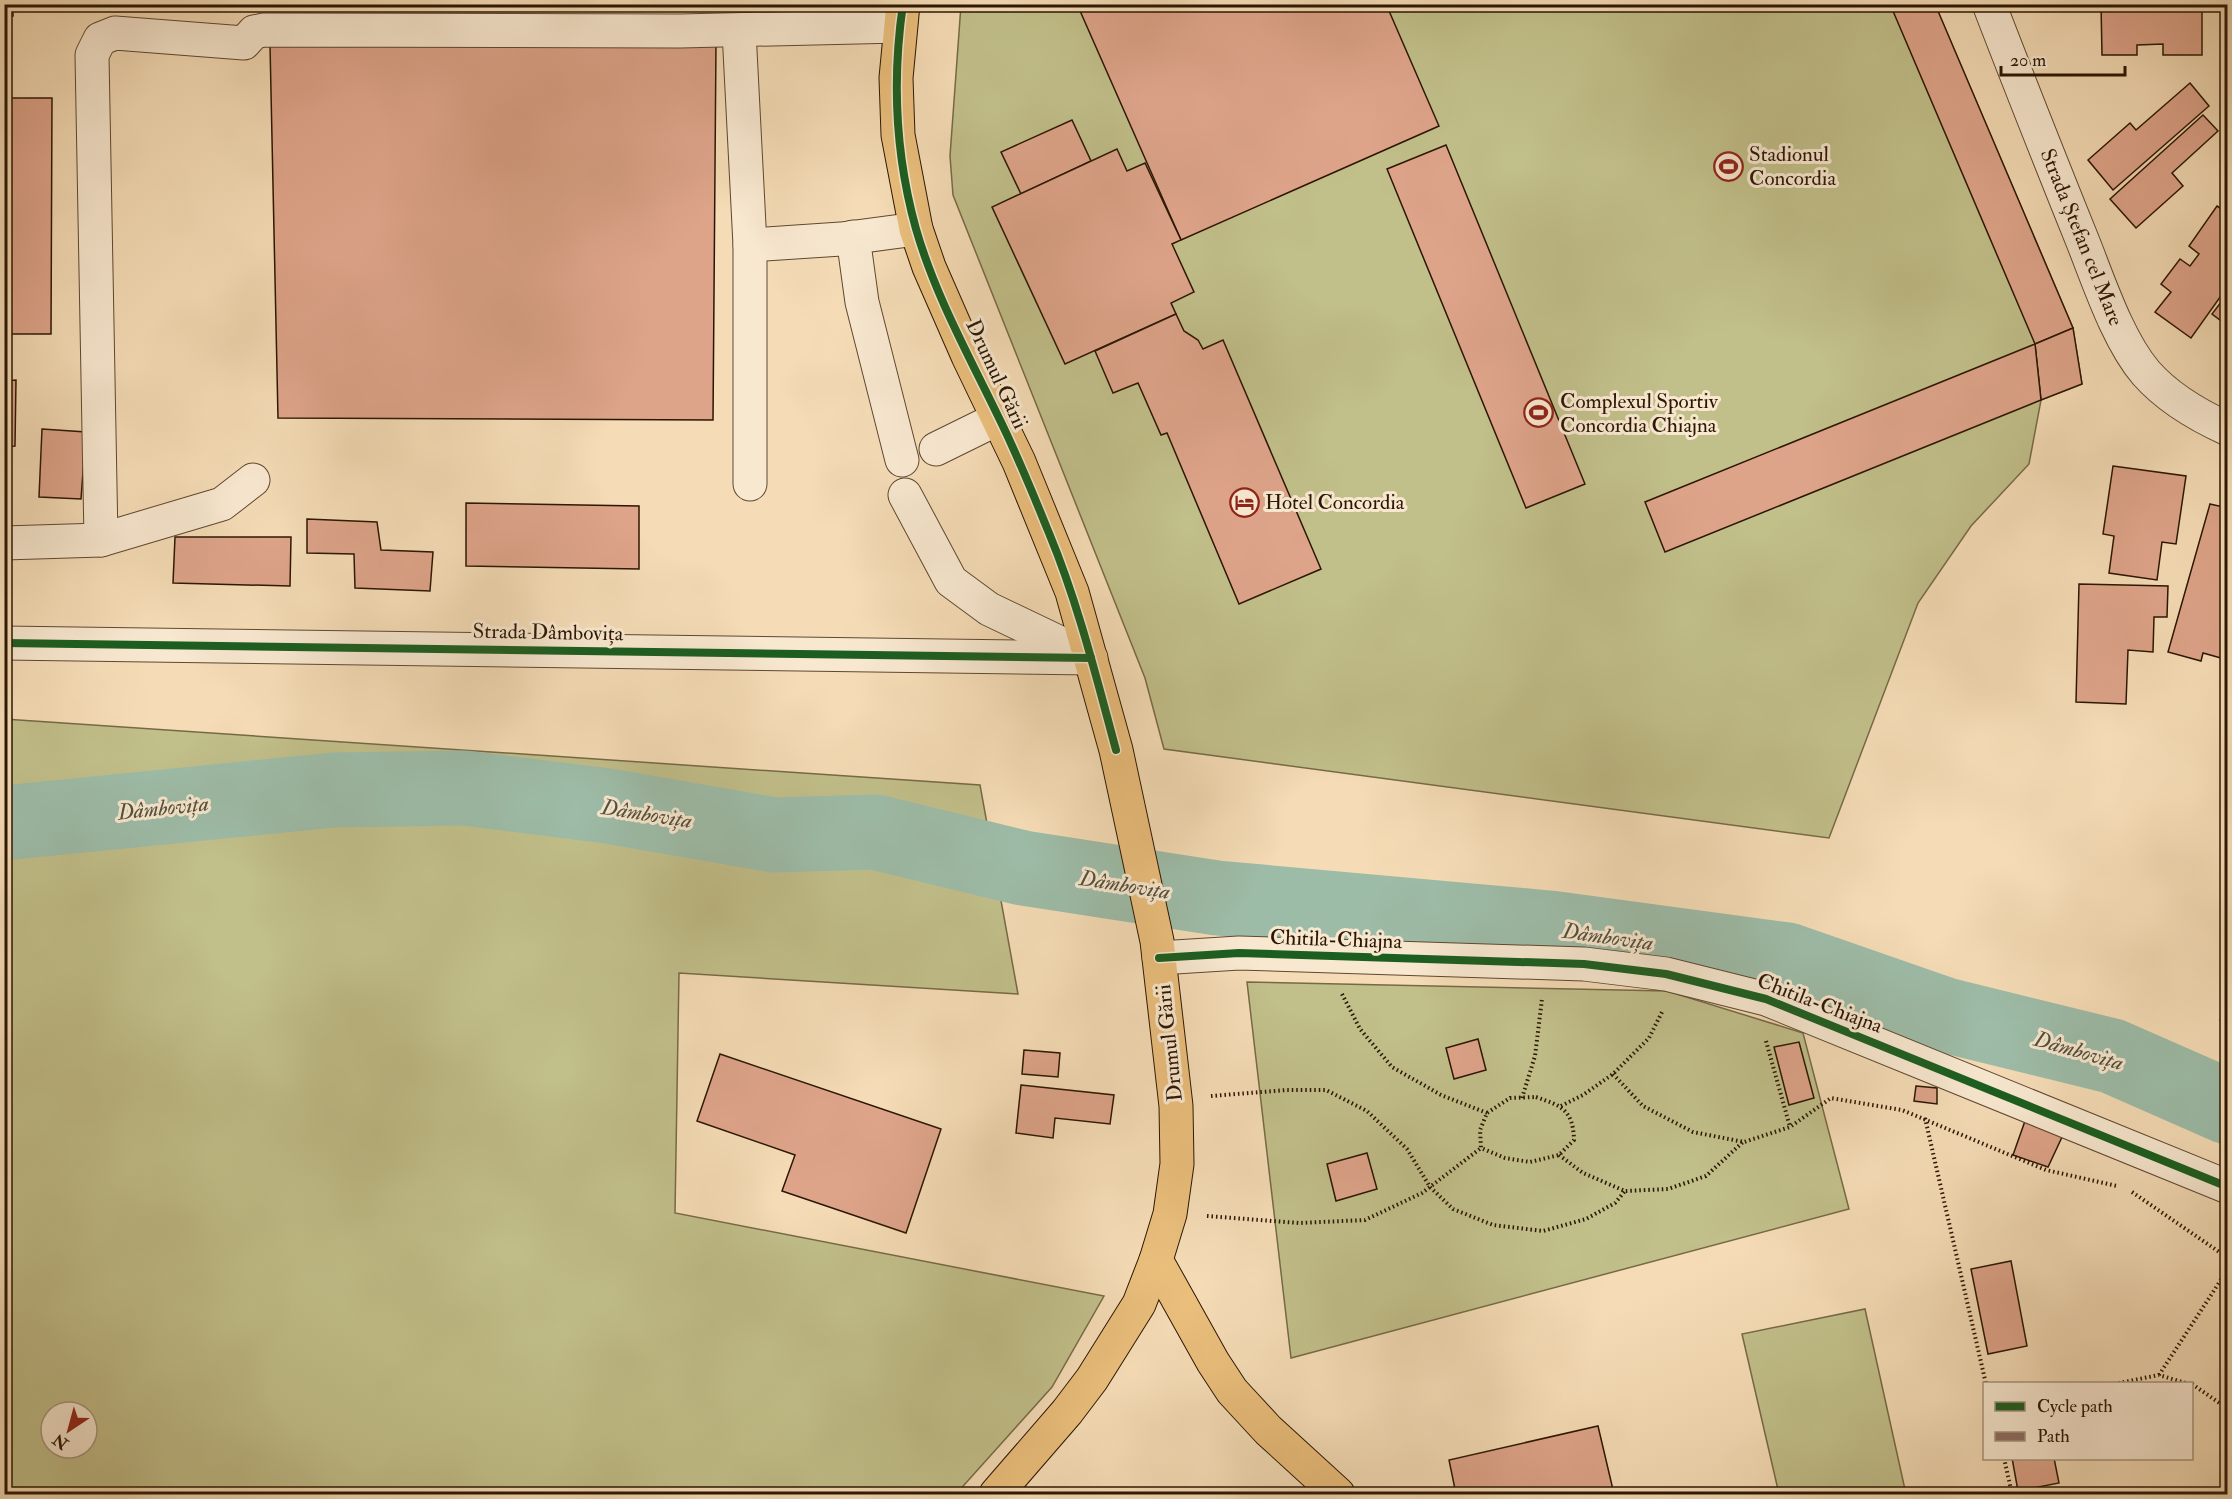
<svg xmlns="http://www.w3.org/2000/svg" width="2232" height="1499" viewBox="0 0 2232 1499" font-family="'IM FELL Double Pica',serif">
	<rect width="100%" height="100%" fill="#f5dcb6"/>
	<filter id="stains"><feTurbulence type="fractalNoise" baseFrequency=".00333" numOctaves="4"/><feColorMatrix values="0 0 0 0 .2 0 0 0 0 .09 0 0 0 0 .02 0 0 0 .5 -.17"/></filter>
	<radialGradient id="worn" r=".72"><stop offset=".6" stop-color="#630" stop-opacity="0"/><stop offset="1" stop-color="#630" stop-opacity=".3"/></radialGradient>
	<g fill="#c1bf8a" stroke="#766a46" stroke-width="1.5" fill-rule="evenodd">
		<polygon points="961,5 1935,5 2073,328 2082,384 2041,400 2029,464 1971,526 1918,603 1829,838 1164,749 1145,678 953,195 950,156"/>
		<path d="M 4,719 L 980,785 L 1018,994 L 679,973 L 675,1213 L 1104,1296 L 1052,1387 L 956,1494 L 5,1494 ZM 51,1412 L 87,1412 L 87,1448 L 51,1448 Z"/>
		<polygon points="1247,982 1667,991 1803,1033 1849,1209 1291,1358"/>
		<polygon points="1865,1309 1906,1494 1779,1494 1742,1334"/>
	</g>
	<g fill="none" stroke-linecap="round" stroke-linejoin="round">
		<polyline stroke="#9dbca8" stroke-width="75" points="4,823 334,790 464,788 608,806 775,835 875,832 1023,868 1217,898 1549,928 1787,960 1945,1015 2112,1056 2228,1107"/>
	</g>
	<g fill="#dea48a" stroke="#2b1603" stroke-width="1.5">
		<rect x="4" y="4" width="9" height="12"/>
		<polygon points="1077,4 1386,4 1439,126 1181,240"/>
		<polygon points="1890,4 1935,4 2073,328 2035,344"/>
		<polygon points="2101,4 2202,4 2202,55 2163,55 2163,44 2137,45 2137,55 2102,55"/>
		<polygon points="716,42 713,420 278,418 270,45"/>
		<polygon points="2190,83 2209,106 2113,190 2088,160 2130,123 2136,130"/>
		<polygon points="4,98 52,98 51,334 4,334"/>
		<polygon points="2203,115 2218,131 2172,173 2183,186 2136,228 2110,199"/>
		<polygon points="1072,120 1091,161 1021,194 1001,152"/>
		<polygon points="1446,145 1585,484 1526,508 1387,169"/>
		<polygon points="1117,149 1127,171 1145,163 1181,240 1172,244 1194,292 1171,303 1176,314 1065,364 992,207"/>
		<polygon points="2217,206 2228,213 2228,286 2191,338 2155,312 2171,292 2161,284 2180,259 2190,266 2199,254 2189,246"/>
		<polygon points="2228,293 2228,326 2212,314"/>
		<polygon points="1176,314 1184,331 1198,340 1203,349 1223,340 1321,569 1239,604 1167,433 1161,435 1138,383 1113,393 1095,351"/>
		<polygon points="2073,328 2082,384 2041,400 2035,344"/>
		<polygon points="2035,344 2041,400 1665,552 1645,502"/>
		<polygon points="16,380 15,446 4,447 4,381"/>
		<polygon points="42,429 86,432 81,499 39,497"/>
		<polygon points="2113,466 2186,476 2176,544 2162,542 2157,580 2109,573 2114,536 2103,534"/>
		<polygon points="466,503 639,506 639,569 466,566"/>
		<polygon points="2210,504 2228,508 2228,660 2203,653 2201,661 2168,652"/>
		<polygon points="307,519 377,522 381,550 433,552 430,591 355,588 354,554 307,553"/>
		<polygon points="175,537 291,537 290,586 173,583"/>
		<polygon points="2079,584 2168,586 2167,617 2154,617 2153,652 2128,650 2126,704 2076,702"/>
		<polygon points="1478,1039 1486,1070 1454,1079 1446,1048"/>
		<polygon points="1799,1042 1814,1098 1789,1105 1774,1047"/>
		<polygon points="1024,1050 1060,1053 1058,1077 1022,1074"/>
		<polygon points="720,1054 941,1129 906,1233 782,1191 795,1155 697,1121"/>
		<polygon points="1021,1085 1114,1095 1110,1124 1055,1118 1053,1138 1016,1133"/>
		<polygon points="1916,1086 1937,1088 1937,1104 1914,1101"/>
		<polygon points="2025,1121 2063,1135 2048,1167 2013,1155"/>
		<polygon points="1367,1153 1377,1189 1336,1201 1327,1164"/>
		<polygon points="2011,1261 2027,1346 1988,1354 1971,1269"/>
		<polygon points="1598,1426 1614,1494 1456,1494 1449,1460"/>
		<polygon points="2012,1458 2054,1458 2059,1483 2018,1491"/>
	</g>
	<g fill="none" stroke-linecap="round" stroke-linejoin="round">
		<defs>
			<g id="minor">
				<path d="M 1989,4 C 2019,82 2050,160 2081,237 C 2098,279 2117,339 2146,373 C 2168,398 2197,415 2228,429"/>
				<polyline points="739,31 750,245 750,484"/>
				<polyline points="853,237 862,302 902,460"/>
				<polyline points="750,245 841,239 916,229"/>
				<polyline points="936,449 999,418"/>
				<polyline points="905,495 951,581 989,609 1081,653"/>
				<polyline points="101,540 92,55 100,39 115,33 244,43 254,32 264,30 680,31 900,26"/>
				<polyline points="4,543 101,540 222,504 253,480"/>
				<polyline points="4,643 1091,658"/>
				<polyline points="1159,958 1239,953 1584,964 1666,974 1766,999 2228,1187"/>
			</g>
			<g id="major">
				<polyline points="903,4 896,78 898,135 916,229 929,267 968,356 1019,462 1072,592 1116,750 1157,941 1176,1106 1177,1164 1170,1214 1156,1260 1139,1304 1092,1379 1067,1412 996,1494"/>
				<polyline points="1156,1260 1213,1362 1232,1391 1268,1430 1338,1494"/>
			</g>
		</defs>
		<use href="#minor" stroke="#5e4830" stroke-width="35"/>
		<use href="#major" stroke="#2b1603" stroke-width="35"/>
		<g stroke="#2b1603" stroke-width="4" stroke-dasharray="1.5 3" stroke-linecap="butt">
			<polyline points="1342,994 1360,1029 1392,1067 1441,1095 1487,1113"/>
			<polyline points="1766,1041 1790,1127"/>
			<polyline points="1613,1074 1643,1106 1693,1132 1744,1142 1790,1127 1831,1098 1902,1110 2046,1170 2117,1186"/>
			<polyline points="1211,1096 1287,1090 1326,1090 1367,1111 1407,1149 1430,1187 1453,1209 1493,1225 1543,1231 1586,1219 1615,1203 1625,1191"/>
			<path d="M 1536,1097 C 1562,1106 1573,1110 1574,1140 L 1559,1155 L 1530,1162 L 1505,1158 L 1481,1148 L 1480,1130 L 1487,1113 L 1510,1098 Z"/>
			<polyline points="1522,1098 1535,1056 1542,999"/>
			<polyline points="1561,1106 1583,1095 1613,1074 1649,1038 1662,1012"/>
			<polyline points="1925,1118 1986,1384"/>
			<polyline points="1559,1155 1583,1173 1625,1191 1668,1189 1706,1176 1743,1142"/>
			<polyline points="2132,1192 2228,1258"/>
			<polyline points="1207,1216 1299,1223 1365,1220 1422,1193 1481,1148"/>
			<polyline points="2159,1375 2228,1269"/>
			<polyline points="2114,1384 2159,1375 2189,1384"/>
			<polyline points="2192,1384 2228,1409"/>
			<polyline points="2004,1458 2012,1494"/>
		</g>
		<use href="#minor" stroke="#f8e8d0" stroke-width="33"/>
		<use href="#major" stroke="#eabe7b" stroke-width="33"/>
		<polyline stroke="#8d6e63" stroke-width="6" stroke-dasharray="12 6" stroke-linecap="butt" points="2220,1018 2228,1021"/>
		<defs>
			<g id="cycleway">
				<path d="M 903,4 C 892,79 896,157 916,229 C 935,295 969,356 998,416 C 1017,454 1033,494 1049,533 C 1078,603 1096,676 1116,750"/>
				<polyline points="4,643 1091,658"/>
				<polyline points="1159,958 1239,953 1584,964 1666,974 1766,999 2228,1187"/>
			</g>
		</defs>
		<use href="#cycleway" stroke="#f8e8d0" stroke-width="11"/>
		<use href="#cycleway" stroke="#1b5e20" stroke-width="8"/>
	</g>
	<defs>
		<symbol id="stadium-ring" viewBox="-11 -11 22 22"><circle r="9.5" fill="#f8e8d0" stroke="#8f2418" stroke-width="1.5"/><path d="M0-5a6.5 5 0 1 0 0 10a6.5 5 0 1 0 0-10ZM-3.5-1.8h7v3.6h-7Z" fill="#8f2418"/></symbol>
		<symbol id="hotel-ring" viewBox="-11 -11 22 22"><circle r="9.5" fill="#f8e8d0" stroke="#8f2418" stroke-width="1.5"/><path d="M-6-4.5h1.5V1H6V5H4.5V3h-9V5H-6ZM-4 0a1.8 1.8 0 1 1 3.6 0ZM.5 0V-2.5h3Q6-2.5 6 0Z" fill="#8f2418"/></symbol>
	</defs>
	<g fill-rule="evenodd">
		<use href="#stadium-ring" x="1712" y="150" width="33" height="33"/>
		<use href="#stadium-ring" x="1522" y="396" width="33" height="33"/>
		<use href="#hotel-ring" x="1228" y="486" width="33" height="33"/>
	</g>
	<g text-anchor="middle" stroke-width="6" stroke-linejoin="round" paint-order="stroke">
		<g font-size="21" fill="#2b1603" stroke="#f8e8d0" text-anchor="start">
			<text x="1749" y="161">Stadionul<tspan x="1749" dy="24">Concordia</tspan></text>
			<text x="1560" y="408">Complexul Sportiv<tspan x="1560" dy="24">Concordia Chiajna</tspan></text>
			<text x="1265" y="509">Hotel Concordia</text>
		</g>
		<g font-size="21" fill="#2b1603" stroke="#f8e8d0">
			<text transform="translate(2082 237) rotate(68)" y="7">Strada Ștefan cel Mare</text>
			<text transform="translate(997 374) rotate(65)" y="7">Drumul Gării</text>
			<text transform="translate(548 632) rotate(1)" y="7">Strada Dâmbovița</text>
			<text transform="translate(1336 939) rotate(2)" y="7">Chitila-Chiajna</text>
			<text transform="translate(1820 1003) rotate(21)" y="7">Chitila-Chiajna</text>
			<text transform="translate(1169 1043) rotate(-96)" y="7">Drumul Gării</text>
		</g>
		<g font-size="22" font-style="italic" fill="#53503d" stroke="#f8e8d0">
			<text transform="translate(163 807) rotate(-6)" y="8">Dâmbovița</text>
			<text transform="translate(647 813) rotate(9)" y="8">Dâmbovița</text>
			<text transform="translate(1125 884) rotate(9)" y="8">Dâmbovița</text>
			<text transform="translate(1608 936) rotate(8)" y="8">Dâmbovița</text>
			<text transform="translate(2079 1050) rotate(16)" y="8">Dâmbovița</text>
		</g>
	</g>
	<rect width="2232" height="1499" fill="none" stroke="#f5dcb6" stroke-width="24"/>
	<rect x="6" y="6" width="2220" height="1487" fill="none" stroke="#2b1603" stroke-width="3"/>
	<rect x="12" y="12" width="2208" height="1475" fill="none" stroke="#2b1603" stroke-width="1.5"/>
	<rect x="1983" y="1382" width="210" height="78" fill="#f8e8d0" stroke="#a6947e" stroke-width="1.5"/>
	<rect x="1995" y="1402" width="30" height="9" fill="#1b5e20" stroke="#a6947e" stroke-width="1.5"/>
	<text x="2037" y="1412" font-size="18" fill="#2b1603">Cycle path</text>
	<rect x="1995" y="1432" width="30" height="9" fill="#8d6e63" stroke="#a6947e" stroke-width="1.5"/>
	<text x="2037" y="1442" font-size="18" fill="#2b1603">Path</text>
	<g transform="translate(69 1430) rotate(216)"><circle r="28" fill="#f8e8d0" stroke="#a6947e" stroke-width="1.5"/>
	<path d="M0-4.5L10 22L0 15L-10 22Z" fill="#8f2418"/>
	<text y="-9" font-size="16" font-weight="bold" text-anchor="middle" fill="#2b1603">N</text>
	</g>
	<path d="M2001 66v9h124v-9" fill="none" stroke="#2b1603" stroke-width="3"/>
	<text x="2010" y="66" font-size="18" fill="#2b1603" stroke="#f8e8d0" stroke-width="4.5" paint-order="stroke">20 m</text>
	<rect width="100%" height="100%" filter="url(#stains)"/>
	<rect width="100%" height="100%" fill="url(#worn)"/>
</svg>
